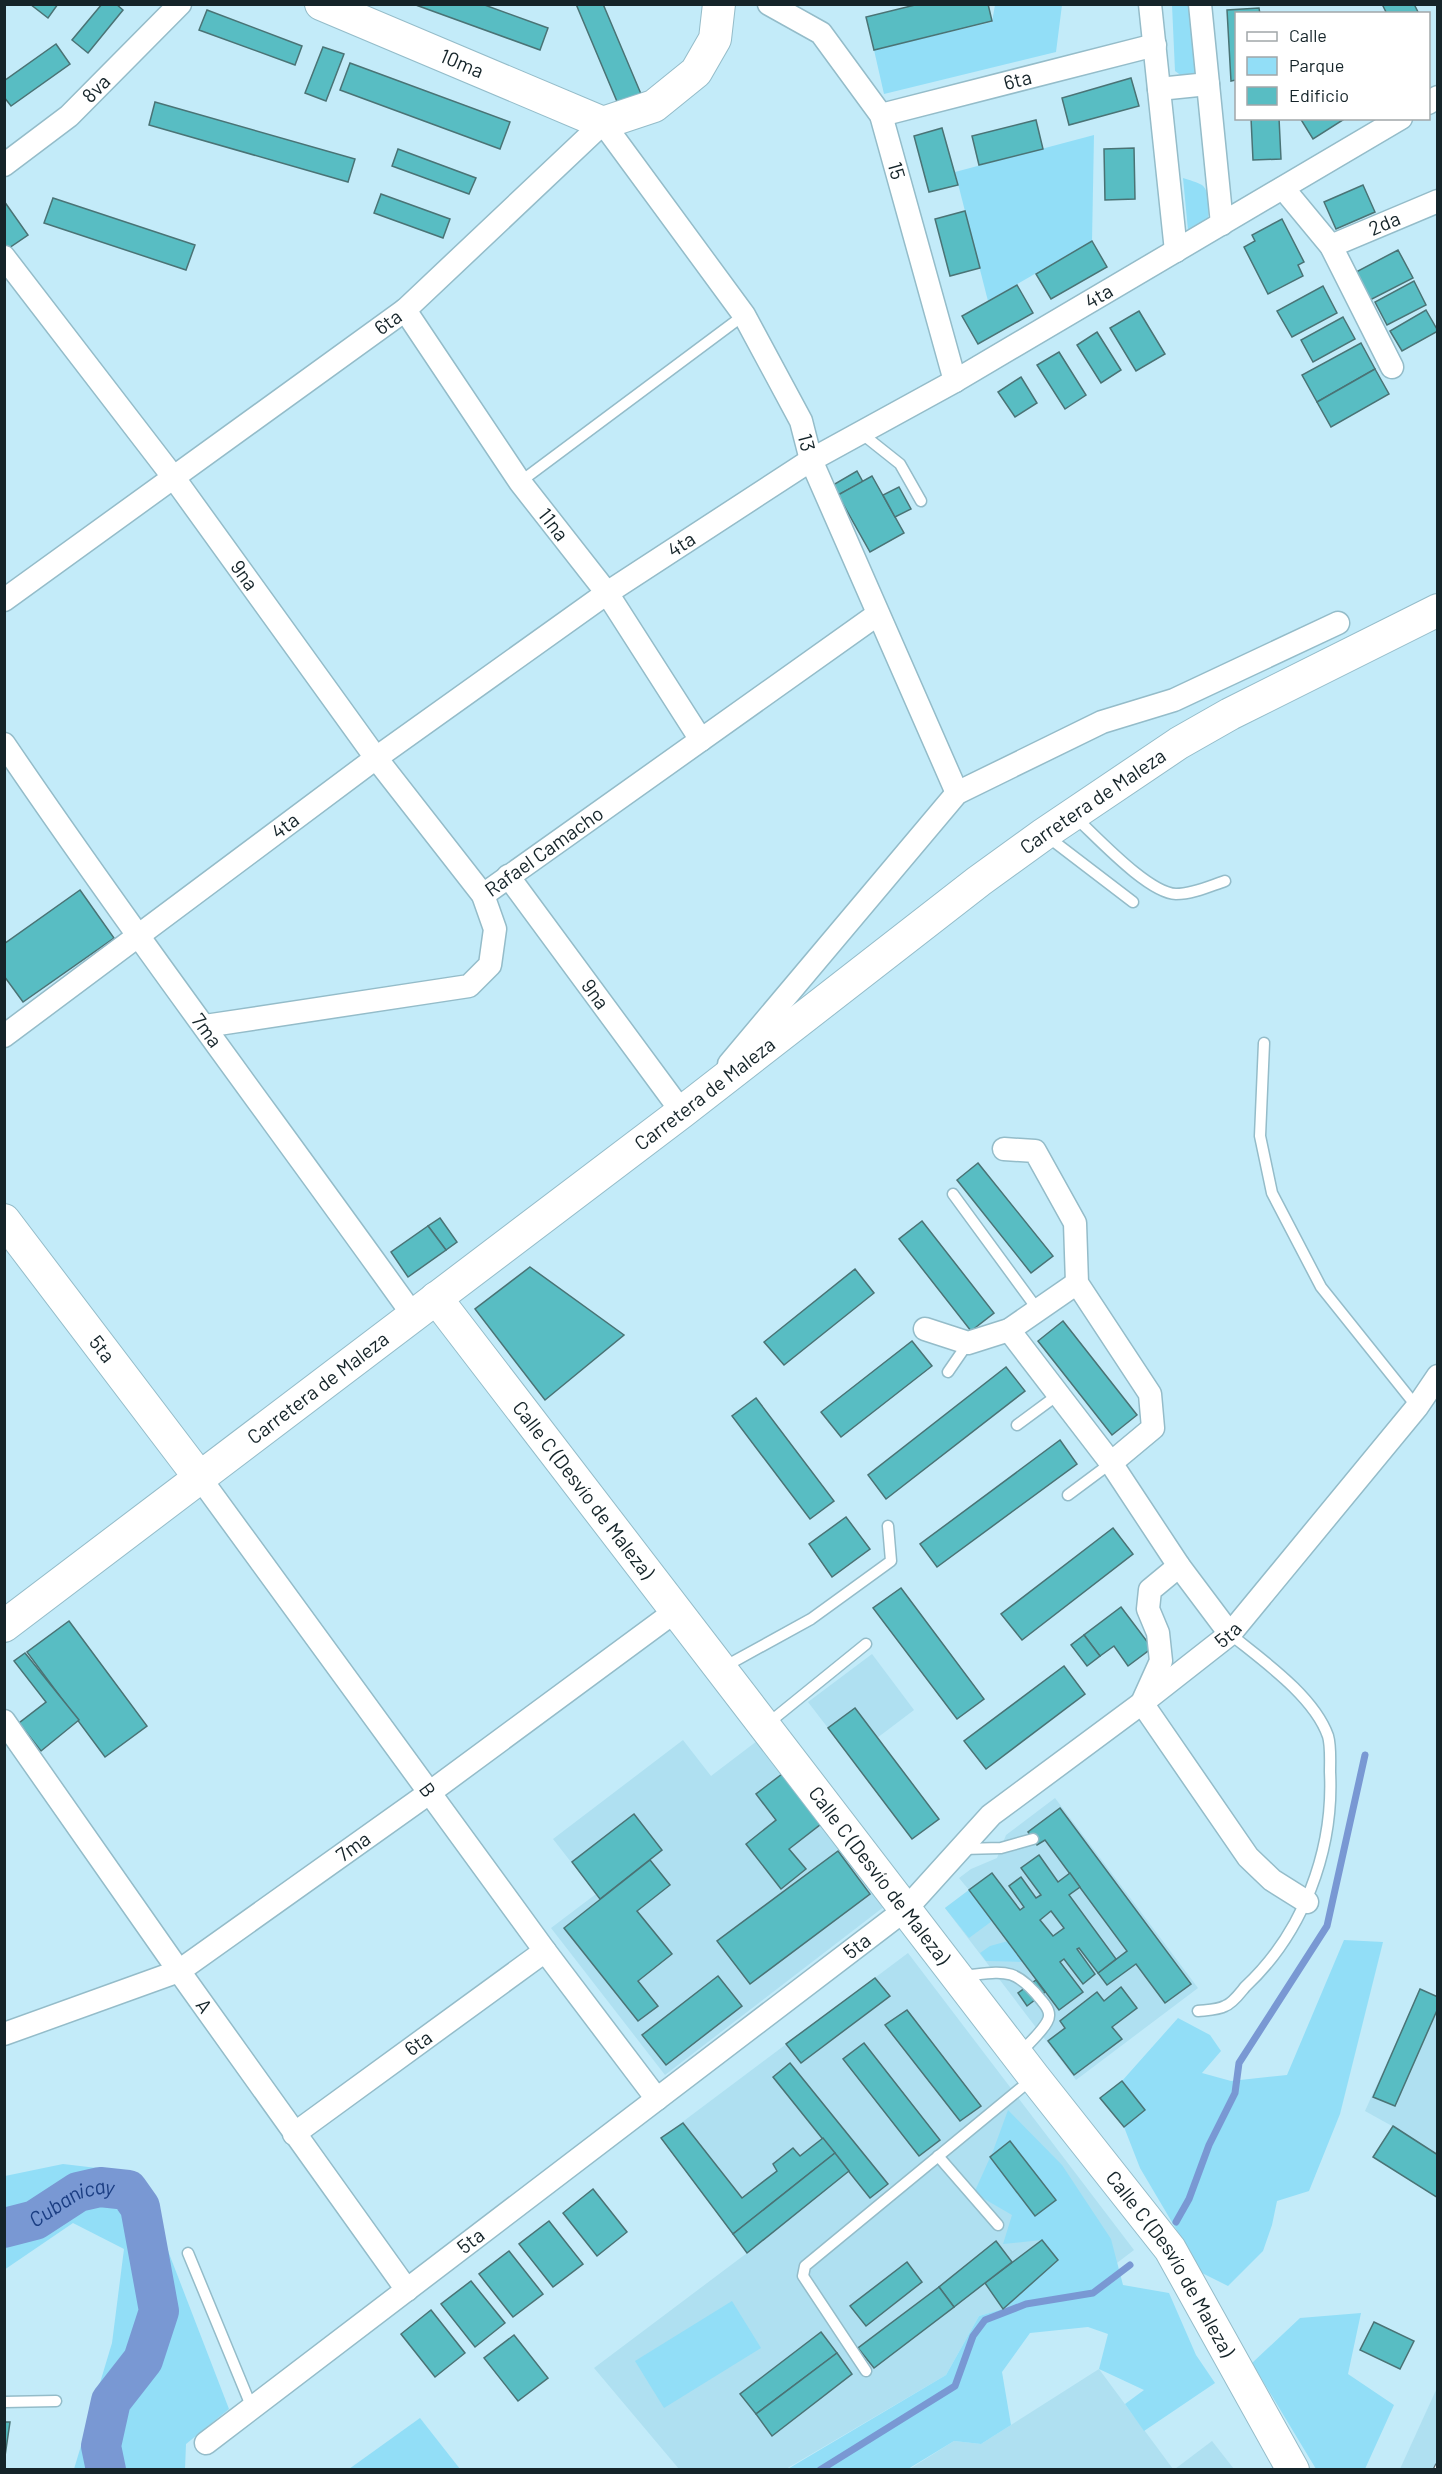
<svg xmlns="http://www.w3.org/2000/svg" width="1442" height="2474" viewBox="0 0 1442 2474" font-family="Barlow,sans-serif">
	<rect width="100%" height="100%" fill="#c3ebf9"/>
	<g fill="#afe0f1">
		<polygon points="872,1654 914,1710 877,1738 855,1708 828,1728 808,1702"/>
		<polygon points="683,1740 711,1776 757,1741 885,1906 665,2075 551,1928 596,1894 553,1839"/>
		<polygon points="1055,1798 1198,1988 1076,2080 945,1908 969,1890 959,1878 971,1869 997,1858 1006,1835"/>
		<polygon points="908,1953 1134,2250 1088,2285 979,2316 946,2375 786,2469 679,2469 594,2368 747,2253 661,2138"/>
		<polygon points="1420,1989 1437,1997 1437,2198 1373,2157 1392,2126 1365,2111"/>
		<polygon points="1099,2369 1173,2469 908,2470 954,2441 981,2444"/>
		<polygon points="1437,2388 1437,2469 1400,2469"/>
		<polygon points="1212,2441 1234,2469 1175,2469"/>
	</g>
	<g fill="#92def7">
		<polygon points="995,5 1062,5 1056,52 884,94 874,50 992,22"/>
		<polygon points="1172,5 1190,5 1197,75 1182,76 1175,71"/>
		<polygon points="1094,135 1092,241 988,301 955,172"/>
		<path d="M 1183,178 C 1189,180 1197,182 1202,185 C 1211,192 1210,212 1207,222 L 1188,230 Z"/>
		<polygon points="969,1890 992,1921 969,1938 945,1908"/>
		<polygon points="1344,1940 1383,1942 1340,2114 1309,2191 1277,2201 1272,2225 1263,2251 1228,2286 1202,2273 1140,2168 1124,2127 1145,2110 1122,2081 1178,2018 1210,2035 1221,2051 1202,2073 1231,2081 1287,2075"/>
		<polygon points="1008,1941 1023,1962 986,1961 980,1953 990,1946"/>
		<polygon points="1008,2110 1062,2165 1111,2239 1123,2285 1169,2293 1196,2355 1215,2383 1144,2431 1125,2404 1144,2390 1099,2369 1108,2334 1088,2327 1030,2333 1002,2372 1011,2425 981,2444 954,2441 908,2469 786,2470 946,2375 979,2316 1003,2309 1058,2261 1042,2240 1003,2244 1012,2215 974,2193 993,2151"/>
		<polygon points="63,2164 114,2170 143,2186 229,2409 186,2444 185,2469 74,2469 112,2343 124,2249 73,2223 4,2270 5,2176"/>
		<polygon points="732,2301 761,2348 664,2408 635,2361"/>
		<polygon points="1361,2313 1348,2374 1394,2405 1365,2469 1316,2469 1252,2363 1300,2318"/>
		<polygon points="420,2418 460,2469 349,2469"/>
	</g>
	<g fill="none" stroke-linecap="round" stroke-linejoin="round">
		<g stroke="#7998d3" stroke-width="7">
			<polyline points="1176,2222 1189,2199 1209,2145 1235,2093 1239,2063 1327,1926 1365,1755"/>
			<polyline points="820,2470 955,2386 973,2336 985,2320 1026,2304 1093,2293 1130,2265"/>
		</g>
		<path stroke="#7998d3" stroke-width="40" id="s1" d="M 4,2228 L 35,2220 L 78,2192 L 100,2187 L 128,2190 L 140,2207 L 159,2311 L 143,2360 L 111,2401 L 101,2446 L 106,2470"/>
	</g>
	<g fill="#58bdc3" stroke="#4a7375" stroke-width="1.5" fill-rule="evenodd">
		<polygon points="30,4 58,4 48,18"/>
		<polygon points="102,4 116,4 123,10 88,53 72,40"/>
		<polygon points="413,4 482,4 548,28 540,50"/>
		<polygon points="576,4 603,4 644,101 621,111"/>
		<polygon points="919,4 988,4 992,21 874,50 866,17"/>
		<polygon points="1382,4 1414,4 1419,14 1387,14"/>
		<polygon points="1259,8 1260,14 1236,14 1236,80 1231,81 1227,10"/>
		<polygon points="207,10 302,46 295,65 199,30"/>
		<polygon points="56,44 70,64 11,106 4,97 4,81"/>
		<polygon points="323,47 344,54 326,101 305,93"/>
		<polygon points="350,63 510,122 500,149 340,90"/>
		<polygon points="1131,78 1139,106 1069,125 1062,98"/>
		<polygon points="155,102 355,159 348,182 149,125"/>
		<polygon points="1251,118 1279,118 1281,159 1253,160"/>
		<polygon points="1300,118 1346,118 1313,139"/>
		<polygon points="1036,120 1043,149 979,165 972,136"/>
		<polygon points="942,128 958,185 929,192 914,136"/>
		<polygon points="1134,148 1135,199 1105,200 1104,149"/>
		<polygon points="398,149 476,178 469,194 392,166"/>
		<polygon points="1363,185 1375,212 1336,229 1324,202"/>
		<polygon points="381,194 450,219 443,238 374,213"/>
		<polygon points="53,198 195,245 186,270 44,223"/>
		<polygon points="4,201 28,235 6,250 4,248"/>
		<polygon points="965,211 980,268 950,276 935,219"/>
		<polygon points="1282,219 1304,262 1298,265 1303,276 1268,294 1244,247 1255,241 1252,235"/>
		<polygon points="1092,241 1107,267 1051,299 1036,274"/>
		<polygon points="1398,250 1413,278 1370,300 1356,272"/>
		<polygon points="1414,281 1426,305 1387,325 1375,302"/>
		<polygon points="1017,285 1033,313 978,344 962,316"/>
		<polygon points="1323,286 1337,313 1292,337 1277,311"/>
		<polygon points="1426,310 1438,331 1402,351 1390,331"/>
		<polygon points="1139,311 1165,354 1136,371 1110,328"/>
		<polygon points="1343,317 1355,339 1313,362 1301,340"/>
		<polygon points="1097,332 1121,370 1101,383 1077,345"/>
		<polygon points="1361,343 1375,369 1317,402 1302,375"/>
		<polygon points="1059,352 1086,395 1065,409 1037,365"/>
		<polygon points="1375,369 1389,394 1331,427 1317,402"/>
		<polygon points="1021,377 1037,403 1015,417 998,392"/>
		<polygon points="857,471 863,482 838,495 833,485"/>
		<polygon points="872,476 904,533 870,552 838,495"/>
		<polygon points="899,487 911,509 895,517 883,495"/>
		<polygon points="80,890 114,938 23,1002 4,976 4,944"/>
		<polygon points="978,1163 1053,1256 1031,1273 957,1180"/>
		<polygon points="440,1218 457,1242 446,1250 428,1226"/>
		<polygon points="922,1221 994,1313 971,1331 899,1239"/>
		<polygon points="428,1226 446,1250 408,1277 391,1252"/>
		<polygon points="530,1267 624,1335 545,1400 475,1309"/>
		<polygon points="855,1269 874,1293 784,1365 764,1342"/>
		<polygon points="1063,1321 1137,1415 1112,1435 1038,1341"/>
		<polygon points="912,1341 932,1366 841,1437 821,1412"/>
		<polygon points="1006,1367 1025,1391 886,1499 868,1475"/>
		<polygon points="756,1398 834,1501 810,1519 732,1416"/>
		<polygon points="1060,1440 1077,1464 937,1567 920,1544"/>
		<polygon points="846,1517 870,1549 832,1577 809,1544"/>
		<polygon points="1113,1528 1133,1554 1022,1640 1001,1614"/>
		<polygon points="901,1588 984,1699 957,1719 873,1608"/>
		<polygon points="1121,1607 1152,1648 1128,1666 1114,1646 1100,1656 1084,1635"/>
		<polygon points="69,1621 147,1726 105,1757 27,1652"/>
		<polygon points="1084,1635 1100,1656 1087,1666 1071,1645"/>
		<polygon points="25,1653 79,1720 41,1751 19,1723 46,1702 14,1661"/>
		<polygon points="1064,1666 1085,1694 986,1769 964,1741"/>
		<polygon points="855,1708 939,1819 912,1839 828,1728"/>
		<polygon points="782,1774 821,1824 789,1849 806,1869 781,1889 746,1844 776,1820 756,1794"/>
		<polygon points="1060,1808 1191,1984 1165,2003 1136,1964 1107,1985 1098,1973 1127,1951 1045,1840 1037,1845 1028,1832"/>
		<polygon points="634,1814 662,1850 600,1899 572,1862"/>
		<polygon points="838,1851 870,1894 750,1984 717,1941"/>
		<path d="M 1039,1855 L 1058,1882 L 1070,1873 L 1080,1887 L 1069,1895 L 1116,1959 L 1098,1973 L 1079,1948 L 1077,1949 L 1095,1974 L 1083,1984 L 1064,1959 L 1060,1962 L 1083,1992 L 1059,2010 L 969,1890 L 992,1873 L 1020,1910 L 1024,1907 L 1009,1886 L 1021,1877 L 1036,1898 L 1041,1895 L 1021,1868 ZM 1051,1911 L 1064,1928 L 1053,1936 L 1040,1920 Z"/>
		<polygon points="650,1860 670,1885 637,1911 672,1954 638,1981 658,2006 638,2021 564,1928"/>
		<polygon points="718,1976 742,2006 666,2065 642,2035"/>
		<polygon points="875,1978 890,1996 801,2063 786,2044"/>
		<polygon points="1036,1980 1045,1992 1027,2006 1018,1993"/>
		<polygon points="1121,1987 1137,2008 1112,2027 1122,2039 1074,2075 1048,2041 1065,2028 1060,2021 1097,1992 1104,2001"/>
		<polygon points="1420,1989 1438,1997 1438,2008 1395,2106 1373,2097"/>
		<polygon points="907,2010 981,2106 960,2121 885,2025"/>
		<polygon points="864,2043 940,2140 919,2156 843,2059"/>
		<polygon points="790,2063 888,2184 870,2198 773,2077"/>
		<polygon points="1122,2081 1145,2110 1124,2127 1100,2098"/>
		<polygon points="683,2123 742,2198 777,2171 773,2164 793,2148 800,2156 823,2138 835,2153 733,2234 661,2138"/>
		<polygon points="1393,2126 1438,2155 1438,2198 1373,2157"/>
		<polygon points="1010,2141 1056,2200 1035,2216 990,2157"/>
		<polygon points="835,2153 849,2171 747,2253 733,2234"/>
		<polygon points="593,2189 627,2232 597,2256 563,2213"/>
		<polygon points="549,2221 583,2264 553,2287 519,2244"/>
		<polygon points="1042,2240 1058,2260 1003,2309 985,2283"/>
		<polygon points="996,2241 1012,2262 954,2307 939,2287"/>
		<polygon points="509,2251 543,2294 513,2317 479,2274"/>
		<polygon points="907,2262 922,2282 866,2326 850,2306"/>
		<polygon points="471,2281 505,2323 475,2347 441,2304"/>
		<polygon points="939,2287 954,2307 874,2368 858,2348"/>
		<polygon points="431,2310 465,2353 435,2377 401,2334"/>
		<polygon points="1374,2322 1414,2341 1400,2369 1360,2350"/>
		<polygon points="821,2332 837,2353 756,2414 740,2394"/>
		<polygon points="514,2335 548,2378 518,2401 484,2358"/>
		<polygon points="837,2353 852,2374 772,2436 756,2414"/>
		<polygon points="4,2422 10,2422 4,2463"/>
	</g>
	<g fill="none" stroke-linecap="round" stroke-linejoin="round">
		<defs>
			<g id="lane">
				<polyline points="861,433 900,464 921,501"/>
				<polyline points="520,482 744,315"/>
				<path d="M 1075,817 C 1097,837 1148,893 1176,894 C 1193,894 1210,886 1225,881"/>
				<polyline points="1048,837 1133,902"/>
				<polyline points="1264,1043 1260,1136 1272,1193 1321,1287 1417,1407"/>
				<polyline points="953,1194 1038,1310"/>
				<polyline points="948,1372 968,1343"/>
				<polyline points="1017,1425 1059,1394"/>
				<polyline points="1068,1495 1111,1463"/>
				<polyline points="722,1668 811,1619 891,1561 888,1526"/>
				<polyline points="766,1725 866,1644"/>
				<polyline points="962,1849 1001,1848 1033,1839"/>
				<path d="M 961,1976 C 1003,1972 1014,1965 1042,2001 C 1047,2007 1052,2014 1047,2022 C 1041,2033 1028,2044 1020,2053"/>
				<path d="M 1198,2011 C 1206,2010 1218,2010 1225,2006 C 1233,2003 1240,1993 1245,1987 C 1303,1933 1334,1851 1330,1772 C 1330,1761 1331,1746 1328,1736 C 1314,1696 1262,1660 1230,1634"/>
				<polyline points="938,2156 998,2225"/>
				<polyline points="188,2253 252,2408"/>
				<polyline points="866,2371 803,2276 805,2266 1032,2079"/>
				<polyline points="4,2402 56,2401"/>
			</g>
			<g id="street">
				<path id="s2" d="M 769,4 L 821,33 L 881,115 L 955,381"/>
				<polyline points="1150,4 1176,251"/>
				<polyline points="1200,4 1222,224"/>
				<polyline points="1159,89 1208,84"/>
				<polyline points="1428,103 1438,97"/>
				<path id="s3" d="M 881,115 L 1155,45"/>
				<path id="s4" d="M 4,165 L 69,116 L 180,4"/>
				<polyline points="1283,188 1331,246 1392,367"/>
				<path id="s5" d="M 1331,246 L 1438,201"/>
				<path id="s6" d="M 4,257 L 174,478 L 376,758 L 483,895 L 495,929 L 490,965 L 469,986 L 205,1026"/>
				<path id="s7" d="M 405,310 L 520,482 L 607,593 L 701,740"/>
				<path id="s8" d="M 4,600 L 405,310 L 603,123 L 744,315 L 801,421 L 811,460 L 957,793"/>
				<path id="s9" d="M 4,744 C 136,938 277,1125 413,1315"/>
				<path id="s10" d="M 508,876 L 682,1112"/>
				<path id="s11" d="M 483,895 L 878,614"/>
				<path id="s12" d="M 4,1036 L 376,758 L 607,593 L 811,460 L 955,381 L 1401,118"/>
				<polyline points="729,1064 957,793 1102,722 1174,700 1338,623"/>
				<polyline points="1004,1149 1035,1151 1075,1223 1077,1283 1150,1394 1153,1428 1111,1463"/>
				<polyline points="925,1329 968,1343 1009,1330 1077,1283"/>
				<polyline points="1009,1330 1111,1463 1179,1566 1230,1634"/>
				<path id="s13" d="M 200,1478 L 545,1951 L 657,2099"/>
				<polyline points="1179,1566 1150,1590 1148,1609 1158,1633 1161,1661 1142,1703 1248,1857 1272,1880 1307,1902"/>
				<path id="s14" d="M 4,1721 L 179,1971 L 407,2290"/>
				<path id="s15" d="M 4,2034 L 179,1971 L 429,1793 L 677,1610"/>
				<path id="s16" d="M 294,2134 L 545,1951"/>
				<path id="s17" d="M 206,2443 L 906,1909 L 991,1815 L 1142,1703 L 1230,1634 L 1417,1407 L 1438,1376"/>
			</g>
			<g id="secondary">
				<path id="s18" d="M 321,4 L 603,123 L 654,106 L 696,72 L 715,39 L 719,4"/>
				<path id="s19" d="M 4,1220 L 200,1478"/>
				<path id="s20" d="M 436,1298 L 1034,2077 L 1170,2249 L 1293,2470"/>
				<path id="s21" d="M 4,1626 L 682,1112 L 979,881 L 1044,834 L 1179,743 L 1230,714 L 1438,610"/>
			</g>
		</defs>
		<use href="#lane" stroke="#94bcc9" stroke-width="13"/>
		<use href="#street" stroke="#94bcc9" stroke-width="25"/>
		<use href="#secondary" stroke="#94bcc9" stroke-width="34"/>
		<use href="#lane" stroke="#fff" stroke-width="10"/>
		<use href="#street" stroke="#fff" stroke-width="22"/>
		<use href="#secondary" stroke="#fff" stroke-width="32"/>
		<defs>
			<polyline id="rail" points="1436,2470 1438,2466"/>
		</defs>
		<use href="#rail" stroke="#5b747c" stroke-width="7"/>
		<use href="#rail" stroke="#fff" stroke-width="4.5" stroke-dasharray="14" stroke-linecap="butt"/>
	</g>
	<g text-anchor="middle" stroke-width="5" stroke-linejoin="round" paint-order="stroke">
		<g font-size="20" fill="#152429" stroke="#fff">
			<text dy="7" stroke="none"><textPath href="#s18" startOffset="153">10ma</textPath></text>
			<text dy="7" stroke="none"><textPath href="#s3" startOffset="141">6ta</textPath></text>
			<text dy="7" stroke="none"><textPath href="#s4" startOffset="120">8va</textPath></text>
			<text dy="7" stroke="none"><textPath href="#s2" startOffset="219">15</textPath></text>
			<text dy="7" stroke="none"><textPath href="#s5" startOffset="58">2da</textPath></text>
			<text dy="7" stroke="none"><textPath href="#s12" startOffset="1323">4ta</textPath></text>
			<text dy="7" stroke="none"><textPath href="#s8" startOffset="474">6ta</textPath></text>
			<text dy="7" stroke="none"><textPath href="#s8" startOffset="1148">13</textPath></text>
			<text dy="7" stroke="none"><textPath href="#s7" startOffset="261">11na</textPath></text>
			<text dy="7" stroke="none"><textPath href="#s12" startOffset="837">4ta</textPath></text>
			<text dy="7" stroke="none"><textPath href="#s6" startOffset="399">9na</textPath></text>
			<text dy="7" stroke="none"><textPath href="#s21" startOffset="1366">Carretera de Maleza</textPath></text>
			<text dy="7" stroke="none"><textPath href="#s12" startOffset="351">4ta</textPath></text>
			<text dy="7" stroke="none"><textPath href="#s11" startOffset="75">Rafael Camacho</textPath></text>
			<text dy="7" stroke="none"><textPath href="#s10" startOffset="147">9na</textPath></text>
			<text dy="7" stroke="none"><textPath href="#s9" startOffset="351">7ma</textPath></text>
			<text dy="7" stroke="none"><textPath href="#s21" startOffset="880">Carretera de Maleza</textPath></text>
			<text dy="7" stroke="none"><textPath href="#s19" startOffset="162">5ta</textPath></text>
			<text dy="7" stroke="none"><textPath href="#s21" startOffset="394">Carretera de Maleza</textPath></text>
			<text dy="7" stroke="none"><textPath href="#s20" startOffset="242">Calle C (Desvío de Maleza)</textPath></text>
			<text dy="7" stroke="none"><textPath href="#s17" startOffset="1305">5ta</textPath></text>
			<text dy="7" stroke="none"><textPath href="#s13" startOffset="386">B</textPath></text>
			<text dy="7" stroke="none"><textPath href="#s15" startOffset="400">7ma</textPath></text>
			<text dy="7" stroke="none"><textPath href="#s20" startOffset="728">Calle C (Desvío de Maleza)</textPath></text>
			<text dy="7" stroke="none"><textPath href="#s17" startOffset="819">5ta</textPath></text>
			<text dy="7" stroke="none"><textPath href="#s14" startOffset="348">A</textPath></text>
			<text dy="7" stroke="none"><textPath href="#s16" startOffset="154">6ta</textPath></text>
			<text dy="7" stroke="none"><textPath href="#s17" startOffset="333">5ta</textPath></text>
			<text dy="7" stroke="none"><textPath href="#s20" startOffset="1214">Calle C (Desvío de Maleza)</textPath></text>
		</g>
		<g font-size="21" font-style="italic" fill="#1a3d82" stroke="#fff">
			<text dy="7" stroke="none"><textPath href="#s1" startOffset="74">Cubanicay</textPath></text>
		</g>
	</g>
	<rect width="1442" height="2474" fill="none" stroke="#152429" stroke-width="12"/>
	<rect x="1235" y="12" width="195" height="108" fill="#ffffff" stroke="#a1a7a9" stroke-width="1.5"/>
	<rect x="1247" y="32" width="30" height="9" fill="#ffffff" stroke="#a1a7a9" stroke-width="1.5"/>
	<text x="1289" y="42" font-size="18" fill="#152429">Calle</text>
	<rect x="1247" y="57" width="30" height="18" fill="#92def7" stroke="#a1a7a9" stroke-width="1.5"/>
	<text x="1289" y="72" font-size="18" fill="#152429">Parque</text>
	<rect x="1247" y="87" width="30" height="18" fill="#58bdc3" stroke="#a1a7a9" stroke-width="1.5"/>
	<text x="1289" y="102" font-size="18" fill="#152429">Edificio</text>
</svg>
